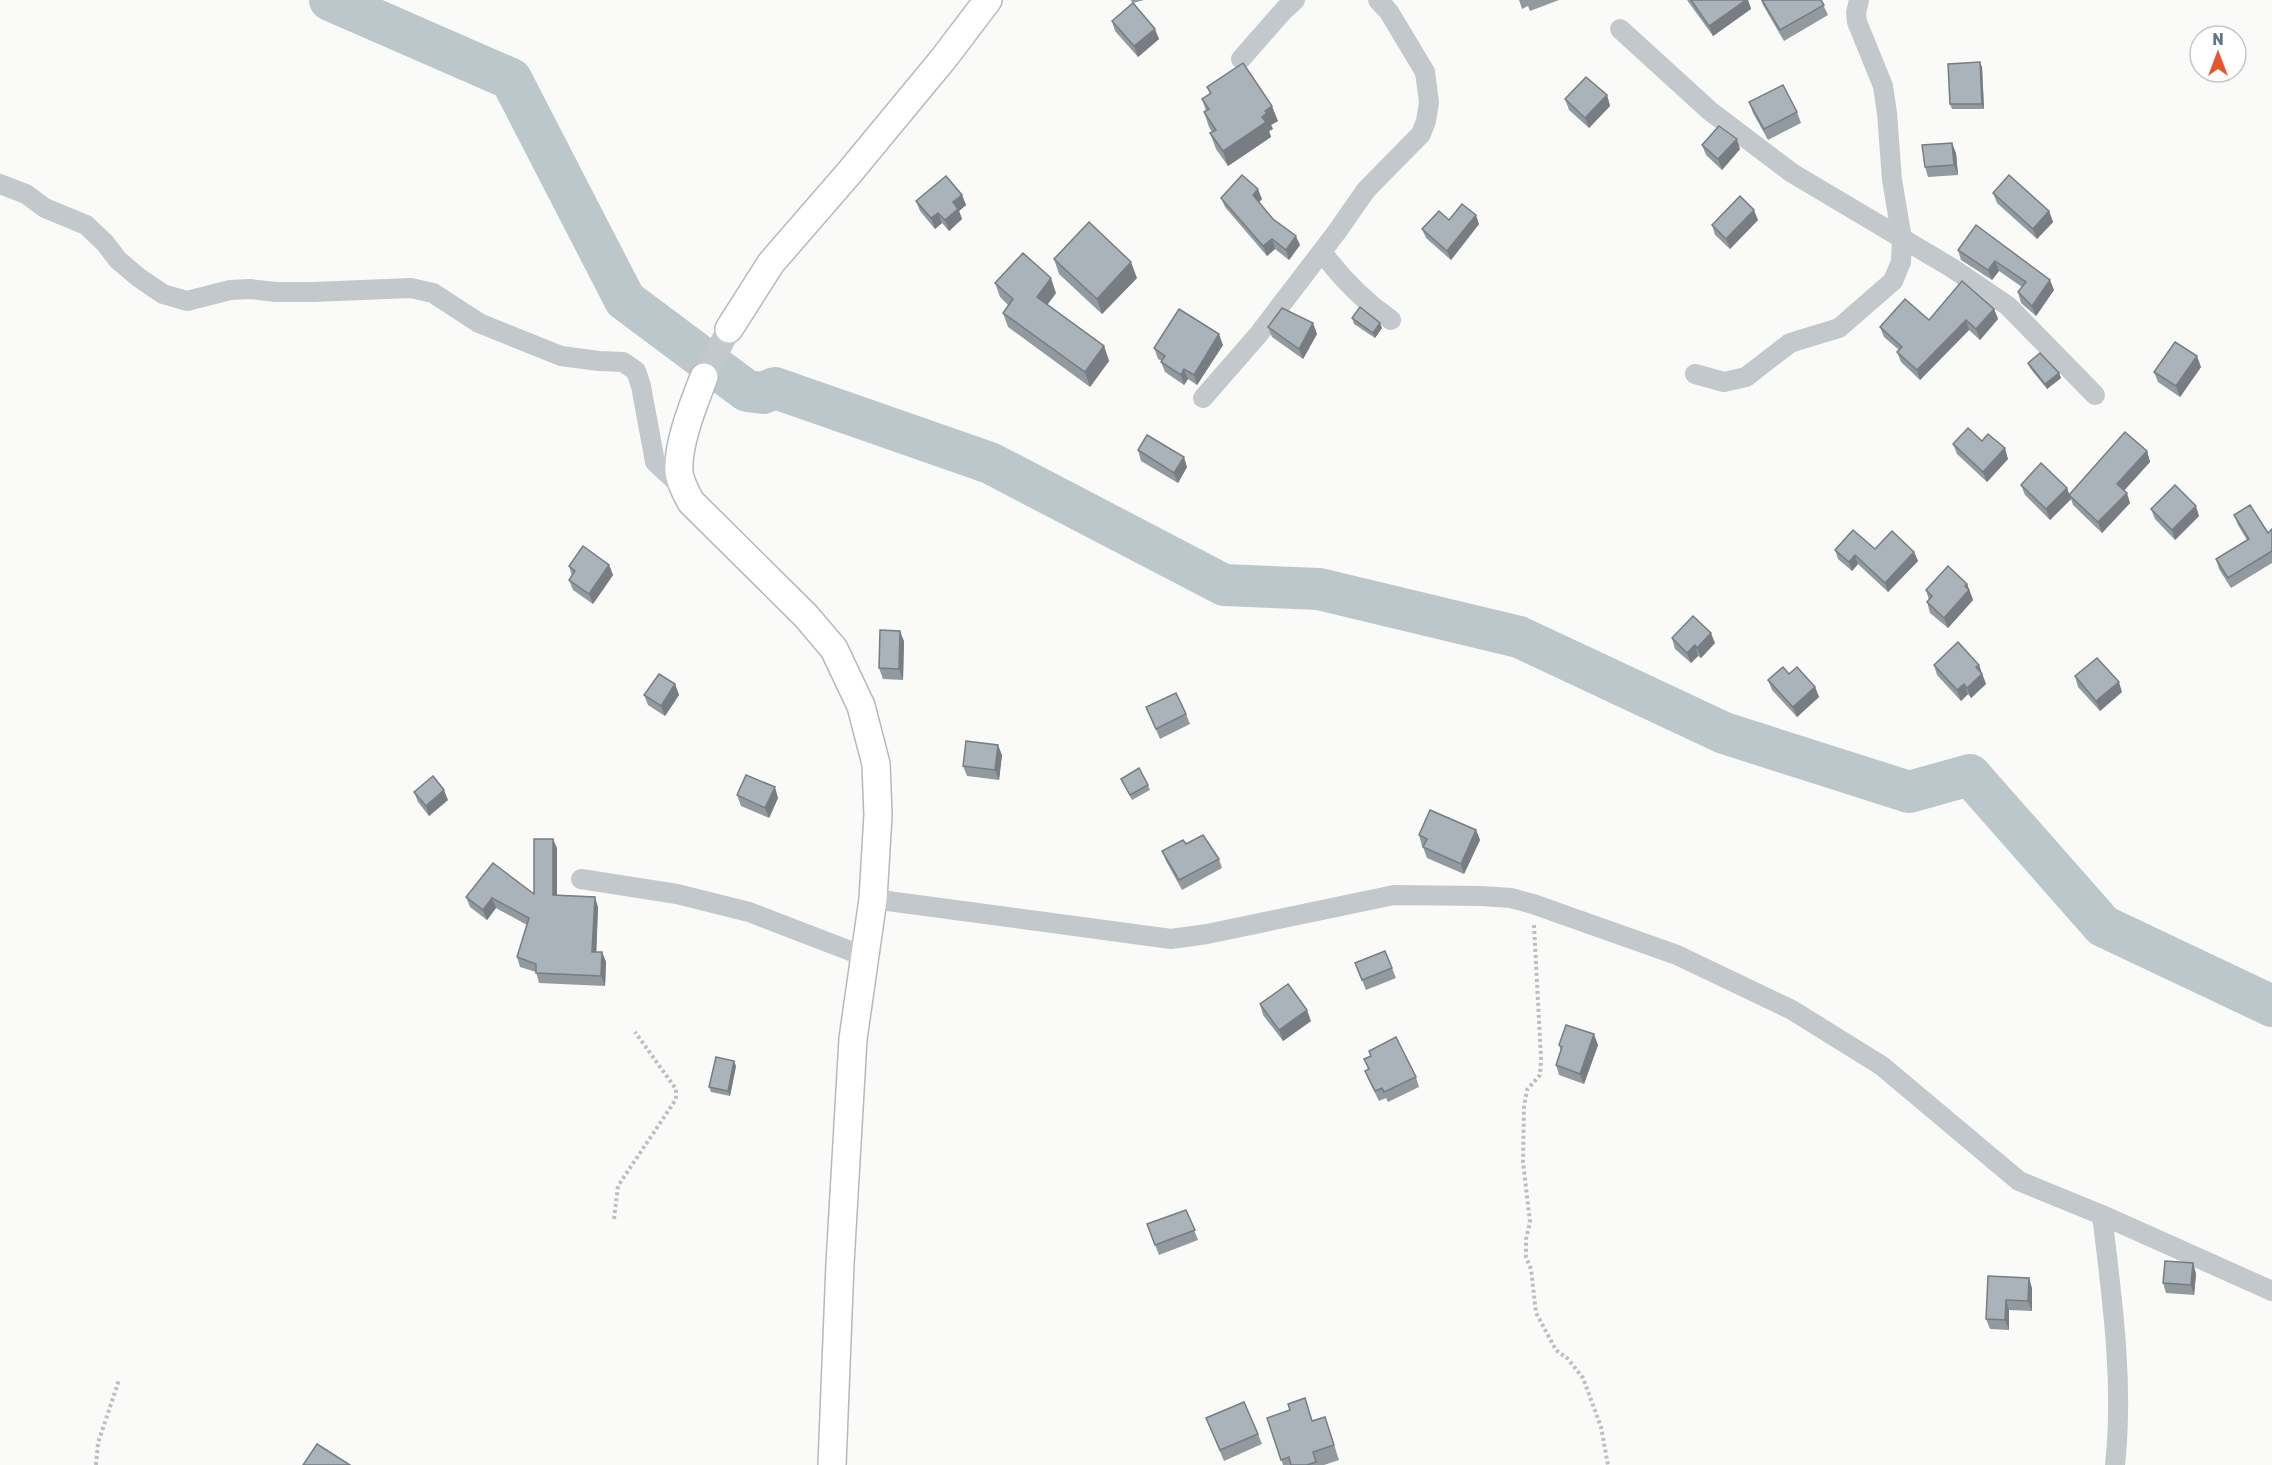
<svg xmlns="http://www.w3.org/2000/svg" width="2272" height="1465" viewBox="0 0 2272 1465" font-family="Rubik,sans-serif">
	<rect width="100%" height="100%" fill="#fafaf8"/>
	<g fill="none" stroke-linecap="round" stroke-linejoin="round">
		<polyline stroke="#bbc7cb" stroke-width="42" points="330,0 511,79 625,300 747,391 763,393 775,388 990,463 1224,585 1319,589 1519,637 1724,733 1909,792 1970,775 2103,926 2272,1006"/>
		<defs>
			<g id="secondary">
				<polyline points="729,329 771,263 849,173 944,58 988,0"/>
				<path d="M 704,377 C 694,403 677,444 679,472 C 680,482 686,493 691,502 L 806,616 L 834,649 L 861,706 L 876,764 L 878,815 L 873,899 L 853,1039 L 840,1264 L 832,1465"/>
			</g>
		</defs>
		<use href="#secondary" stroke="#b3babf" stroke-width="30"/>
		<g stroke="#bbbfc2" stroke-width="4" stroke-dasharray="3 3" stroke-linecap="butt">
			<polyline points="1534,925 1541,1058 1540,1075 1527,1090 1524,1107 1523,1162 1530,1222 1526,1239 1526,1257 1531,1269 1536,1313 1556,1350 1568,1359 1583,1378 1601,1427 1608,1465"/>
			<polyline points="614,1219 618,1186 676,1099 676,1089 635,1032"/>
			<polyline points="96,1465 98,1443 119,1380"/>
		</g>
		<g stroke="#c3c8cc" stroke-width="20">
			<polyline points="1620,29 1710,111 1792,173 1952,268 2008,306 2095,395"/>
			<polyline points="1241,59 1284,10 1295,0"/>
			<polyline points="0,184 26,194 45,208 86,225 105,243 118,260 138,277 163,294 187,301 230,290 250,289 276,292 313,292 411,288 433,293 479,323 561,356 599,361 623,362 636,371 641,386 655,462 685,490"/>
			<path d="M 1322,252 C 1342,279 1364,301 1391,320"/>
			<polyline points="1695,374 1724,382 1746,377 1790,343 1839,328 1893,281 1901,262 1902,239 1892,180 1887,113 1883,86 1857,22 1856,13 1859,0"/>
			<polyline points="1203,398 1258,335 1336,233 1366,190 1421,134 1426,121 1429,102 1425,72 1389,12 1378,0"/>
			<polyline points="581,879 677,894 749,912 866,957"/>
			<polyline points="873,899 1171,939 1207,934 1394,895 1481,896 1511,898 1533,904 1677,955 1792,1010 1882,1066 2019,1181 2102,1215 2272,1291"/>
			<path d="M 2102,1215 C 2112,1298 2124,1382 2115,1465"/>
		</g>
		<polyline stroke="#c3c8cc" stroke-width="24" points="704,377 729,329"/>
		<use href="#secondary" stroke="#fff" stroke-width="27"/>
	</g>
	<g fill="#929a9f">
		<polygon points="1131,0 1144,0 1133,3 1159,39 1138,57 1115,31 1112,21 1132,3"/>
		<polygon points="1519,0 1559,0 1530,11 1528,6 1522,9"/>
		<polygon points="1687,0 1748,0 1751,9 1713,36"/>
		<polygon points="1761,0 1821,0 1828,15 1784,41 1763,5"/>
		<polygon points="1982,67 1984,109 1952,109 1950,104"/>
		<polygon points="1207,87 1278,121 1271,125 1273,129 1269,131 1271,137 1228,166 1216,149 1210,133 1212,132 1209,127 1204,112 1206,111 1202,99 1210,94"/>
		<polygon points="1607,95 1610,106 1589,128 1569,110 1565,99"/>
		<polygon points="1749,102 1797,112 1801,123 1768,140 1753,113"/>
		<polygon points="1702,145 1740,149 1722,170 1706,155"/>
		<polygon points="1956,153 1958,175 1928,177 1925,167"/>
		<polygon points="1993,193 2049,211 2053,222 2037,239 1997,203"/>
		<polygon points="962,195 966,205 959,211 962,219 949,231 942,223 935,229 920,211 916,201"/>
		<polygon points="1221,198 1262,199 1259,202 1273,219 1300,245 1289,260 1275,249 1267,256 1225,207"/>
		<polygon points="1449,220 1479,224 1451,260 1426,238 1422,229"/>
		<polygon points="1758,220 1730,249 1715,235 1712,225"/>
		<polygon points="1976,225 2054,290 2036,316 2021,303 2018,292 2022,287 1999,271 1992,280 1961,260 1958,250"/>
		<polygon points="1054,259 1137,278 1102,314 1059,274"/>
		<polygon points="995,283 1056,293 1047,305 1104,346 1109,361 1090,387 1008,327 1003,313 1008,305 1000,297"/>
		<polygon points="1994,309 1998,319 1980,340 1969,330 1920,380 1901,362 1897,352 1899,350 1884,337 1880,327 1929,320"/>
		<polygon points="1352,318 1382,328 1375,338 1354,324"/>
		<polygon points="1268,327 1317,334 1303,359 1272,337"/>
		<polygon points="1223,345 1197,385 1188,379 1184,385 1165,372 1161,362 1162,361 1158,359 1154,348"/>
		<polygon points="2028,363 2059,373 2061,378 2047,389 2030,368"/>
		<polygon points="2201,367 2180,397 2158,382 2154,372"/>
		<polygon points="1982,441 2008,459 1987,482 1957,454 1953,444"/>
		<polygon points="1138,450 1187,467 1178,483 1141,461"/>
		<polygon points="2147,451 2150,462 2124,490 2130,503 2102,533 2073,505 2071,499 2050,520 2025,495 2021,485 2067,488 2069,494"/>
		<polygon points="2151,509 2199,516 2175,540 2155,519"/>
		<polygon points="2234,515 2268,533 2272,529 2272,563 2231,588 2219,569 2216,559 2247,540 2238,525"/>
		<polygon points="1875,549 1914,552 1918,561 1888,592 1858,564 1852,571 1838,559 1835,550"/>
		<polygon points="609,565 613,575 593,604 573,590 569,580 572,576 569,566"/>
		<polygon points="1967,584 1973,600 1948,628 1930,613 1927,602 1929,600 1926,590"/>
		<polygon points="1672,638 1715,643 1701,658 1698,656 1691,663 1675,649"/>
		<polygon points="904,641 903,680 883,679 879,668"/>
		<polygon points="1934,665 1981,673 1986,684 1971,698 1968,694 1961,701 1937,675"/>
		<polygon points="1789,674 1815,687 1819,697 1797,717 1772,690 1768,680"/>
		<polygon points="2075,676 2122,692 2100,711 2078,687"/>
		<polygon points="675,684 679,695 665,716 648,705 644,695"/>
		<polygon points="1146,707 1186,714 1190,724 1160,739"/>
		<polygon points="1002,755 999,780 967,776 963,766"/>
		<polygon points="1121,779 1148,785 1150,790 1132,800"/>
		<polygon points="414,792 448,800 429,816 418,802"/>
		<polygon points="737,795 778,798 769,818 741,806"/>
		<polygon points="1476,830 1480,840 1464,874 1427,858 1423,847 1424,846 1422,846 1419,835"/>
		<polygon points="1186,844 1219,859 1222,868 1182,890 1166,861 1162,851"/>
		<polygon points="557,848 557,895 598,907 596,952 602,952 606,962 605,986 539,983 536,972 520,967 517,957 527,925 496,908 487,920 470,907 466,897 534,894"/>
		<polygon points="1355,963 1392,968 1396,978 1366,990"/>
		<polygon points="1260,1004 1311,1021 1283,1041 1263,1015"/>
		<polygon points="1559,1045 1598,1045 1584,1084 1559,1075 1556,1065 1561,1051"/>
		<polygon points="1364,1059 1416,1077 1419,1087 1388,1102 1386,1098 1379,1101 1369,1081 1365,1071 1368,1069"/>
		<polygon points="736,1066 730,1096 711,1092 709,1087"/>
		<polygon points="1186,1210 1198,1240 1159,1255 1147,1224"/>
		<polygon points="2193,1263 2196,1274 2194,1295 2166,1293 2163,1283"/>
		<polygon points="1988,1276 2032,1288 2032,1311 2009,1310 2009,1330 1990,1329 1986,1319"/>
		<polygon points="1206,1418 1258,1434 1262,1444 1224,1461"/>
		<polygon points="1267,1418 1313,1420 1330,1432 1339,1460 1324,1465 1283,1465"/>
	</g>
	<g fill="#777d82">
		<polygon points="1746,0 1748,0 1751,9 1713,36 1709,26"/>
		<polygon points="1155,29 1159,39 1138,57 1134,46"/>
		<polygon points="1980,62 1982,67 1984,109 1982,104"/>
		<polygon points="1607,95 1610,106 1589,128 1585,118"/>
		<polygon points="1272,106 1278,121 1271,125 1273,129 1269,131 1271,137 1228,166 1223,151 1265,111"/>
		<polygon points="1737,139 1740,149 1722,170 1718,159"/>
		<polygon points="1952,143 1956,153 1958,175 1954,165"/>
		<polygon points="1258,189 1262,199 1256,205 1253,195"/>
		<polygon points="962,195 966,205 959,211 962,219 949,231 945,220 953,202"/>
		<polygon points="1754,210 1758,220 1730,249 1726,239"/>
		<polygon points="2049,211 2053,222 2037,239 2033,229"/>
		<polygon points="938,213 942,223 935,229 931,218"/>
		<polygon points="1476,215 1479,224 1451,260 1447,251"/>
		<polygon points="1296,236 1300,245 1289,260 1286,250"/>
		<polygon points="1272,239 1275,249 1267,256 1263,246"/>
		<polygon points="1995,261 1999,271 1992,280 1988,270"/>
		<polygon points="1131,262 1137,278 1102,314 1097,299"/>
		<polygon points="1051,278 1056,293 1042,312 1037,297"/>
		<polygon points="2050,280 2054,290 2036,316 2032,306"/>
		<polygon points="1994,309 1998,319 1980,340 1976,329"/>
		<polygon points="1966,320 1969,330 1920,380 1917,370"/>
		<polygon points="1313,323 1317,334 1303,359 1299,349"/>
		<polygon points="1380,323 1382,328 1375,338 1373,333"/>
		<polygon points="1219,334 1223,345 1197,385 1194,375"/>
		<polygon points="1104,346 1109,361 1090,387 1085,372"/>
		<polygon points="2197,356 2201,367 2180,397 2176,386"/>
		<polygon points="1184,369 1188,379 1184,385 1181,375"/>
		<polygon points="2059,373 2061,378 2047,389 2045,384"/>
		<polygon points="2005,448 2008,459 1987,482 1983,472"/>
		<polygon points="2147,451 2150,462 2121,494 2117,484"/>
		<polygon points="1184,457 1187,467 1178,483 1174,473"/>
		<polygon points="2067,488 2071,499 2050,520 2046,509"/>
		<polygon points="2127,493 2130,503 2102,533 2098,522"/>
		<polygon points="2196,506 2199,516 2175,540 2172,530"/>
		<polygon points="1914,552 1918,561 1888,592 1885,583"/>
		<polygon points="1855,555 1858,564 1852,571 1849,562"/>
		<polygon points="609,565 613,575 593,604 589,594"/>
		<polygon points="1967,584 1973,600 1948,628 1944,618"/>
		<polygon points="900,631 904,641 903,680 899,669"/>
		<polygon points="1711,633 1715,643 1701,658 1697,648"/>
		<polygon points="1695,645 1698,656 1691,663 1687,653"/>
		<polygon points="1979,665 1986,684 1971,698 1967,688 1976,667"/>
		<polygon points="2119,682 2122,692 2100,711 2096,701"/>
		<polygon points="675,684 679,695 665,716 661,706"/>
		<polygon points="1964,684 1968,694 1961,701 1957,690"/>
		<polygon points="1815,687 1819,697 1797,717 1793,707"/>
		<polygon points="998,745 1002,755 999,780 995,770"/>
		<polygon points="775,787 778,798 769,818 765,808"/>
		<polygon points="444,790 448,800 429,816 426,806"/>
		<polygon points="1476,830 1480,840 1464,874 1461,864"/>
		<polygon points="553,839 557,848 557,904 553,895"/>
		<polygon points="595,897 598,907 596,962 592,952"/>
		<polygon points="492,898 496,908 487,920 483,910"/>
		<polygon points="602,952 606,962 605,986 601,976"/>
		<polygon points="1307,1010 1311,1021 1283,1041 1279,1030"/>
		<polygon points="1594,1034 1598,1045 1584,1084 1580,1074"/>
		<polygon points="734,1061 736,1066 730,1096 728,1091"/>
		<polygon points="2193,1263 2196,1274 2194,1295 2191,1285"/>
		<polygon points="2029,1278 2032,1288 2032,1311 2028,1301"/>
		<polygon points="2006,1300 2009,1310 2009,1330 2005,1320"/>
	</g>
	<g fill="#aab3b9" stroke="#777d82" stroke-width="1.5">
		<polygon points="1691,0 1746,0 1709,26"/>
		<polygon points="1762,0 1821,0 1824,5 1780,30"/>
		<polygon points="1133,3 1155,29 1134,46 1112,21"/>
		<polygon points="1980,62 1982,104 1950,104 1948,64"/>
		<polygon points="1243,63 1272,106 1265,111 1267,113 1262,117 1266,122 1223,151 1210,133 1216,130 1204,112 1209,109 1202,99 1211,93 1207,87"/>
		<polygon points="1586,77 1607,95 1585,118 1565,99"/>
		<polygon points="1783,85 1797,112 1764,129 1749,102"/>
		<polygon points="1719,126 1737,139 1718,159 1702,145"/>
		<polygon points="1952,143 1954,165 1925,167 1922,145"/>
		<polygon points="1242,175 1258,189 1253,195 1273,219 1296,236 1286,250 1272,239 1263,246 1221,198"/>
		<polygon points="2009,175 2049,211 2033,229 1993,193"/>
		<polygon points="946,176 962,195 953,202 958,209 945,220 938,213 931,218 916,201"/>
		<polygon points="1740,196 1754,210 1726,239 1712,225"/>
		<polygon points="1462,204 1476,215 1447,251 1422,229 1439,211 1449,220"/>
		<polygon points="1089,222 1131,262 1097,299 1054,259"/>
		<polygon points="1976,225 2050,280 2032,306 2018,292 2026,282 1995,261 1988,270 1958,250"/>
		<polygon points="1023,253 1051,278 1037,297 1104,346 1085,372 1003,313 1013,299 995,283"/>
		<polygon points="1962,281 1994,309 1976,329 1966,320 1917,370 1897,352 1902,347 1880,327 1905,299 1929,320"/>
		<polygon points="1360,307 1380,323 1373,333 1352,318"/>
		<polygon points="1282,308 1313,323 1299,349 1268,327"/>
		<polygon points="1179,309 1219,334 1194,375 1184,369 1181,375 1161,362 1165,356 1154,348"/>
		<polygon points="2175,342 2197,356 2176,386 2154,372"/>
		<polygon points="2040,353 2059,373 2045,384 2028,363"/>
		<polygon points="1968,428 1982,441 1988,434 2005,448 1983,472 1953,444"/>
		<polygon points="2125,432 2147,451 2117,484 2127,493 2098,522 2069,495"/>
		<polygon points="1147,435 1184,457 1174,473 1138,450"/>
		<polygon points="2041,463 2067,488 2046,509 2021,485"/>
		<polygon points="2175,485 2196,506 2172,530 2151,509"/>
		<polygon points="2250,505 2268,533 2272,529 2272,551 2228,578 2216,559 2249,539 2234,515"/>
		<polygon points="1853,530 1875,549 1892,531 1914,552 1885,583 1855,555 1849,562 1835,550"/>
		<polygon points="583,546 609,565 589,594 569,580 575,571 569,566"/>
		<polygon points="1948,566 1967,584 1965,586 1969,590 1944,618 1927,602 1932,596 1926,590"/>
		<polygon points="1693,616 1711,633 1697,648 1695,645 1687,653 1672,638"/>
		<polygon points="880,630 900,631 899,669 879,668"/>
		<polygon points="1958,642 1979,665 1976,667 1982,674 1967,688 1964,684 1957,690 1934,665"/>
		<polygon points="2097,658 2119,682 2096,701 2075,676"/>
		<polygon points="1783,667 1789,674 1797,667 1815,687 1793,707 1768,680"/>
		<polygon points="659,674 675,684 661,706 644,695"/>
		<polygon points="1176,693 1186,714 1156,729 1146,707"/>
		<polygon points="966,741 998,745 995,770 963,766"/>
		<polygon points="1139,768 1148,785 1130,795 1121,779"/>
		<polygon points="746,775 775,787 765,808 737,795"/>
		<polygon points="433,776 444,790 426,806 414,792"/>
		<polygon points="1430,810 1476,830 1461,864 1423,847 1427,839 1419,835"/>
		<polygon points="1203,835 1219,859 1179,880 1162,851 1183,840 1186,844"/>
		<polygon points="534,839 553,839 553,895 595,897 592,952 602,952 601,976 536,973 536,964 517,957 529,918 492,898 483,910 466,897 493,863 534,894"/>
		<polygon points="1385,951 1392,968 1362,980 1355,963"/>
		<polygon points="1288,984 1307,1010 1279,1030 1260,1004"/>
		<polygon points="1566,1025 1594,1034 1580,1074 1556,1065 1562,1047 1559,1045"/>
		<polygon points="1396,1037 1416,1077 1384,1092 1382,1088 1375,1091 1365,1071 1369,1069 1364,1059 1371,1056 1369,1051"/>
		<polygon points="716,1057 734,1061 728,1091 709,1087"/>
		<polygon points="1186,1210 1195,1230 1155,1245 1147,1224"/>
		<polygon points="2165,1261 2193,1263 2191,1285 2163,1283"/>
		<polygon points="1988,1276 2029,1278 2028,1301 2006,1300 2005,1320 1986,1319"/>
		<polygon points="1305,1398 1312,1421 1325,1417 1334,1445 1313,1452 1316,1462 1307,1465 1291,1465 1289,1457 1281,1460 1267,1418 1290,1410 1288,1404"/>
		<polygon points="1244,1402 1258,1434 1220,1450 1206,1418"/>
		<polygon points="317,1444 350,1465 303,1465"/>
	</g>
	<g transform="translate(2218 54)"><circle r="28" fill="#ffffff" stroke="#c1c8cd" stroke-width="1.5"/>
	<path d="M0-4.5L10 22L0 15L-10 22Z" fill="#e4572e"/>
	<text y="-9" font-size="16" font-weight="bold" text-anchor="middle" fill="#657683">N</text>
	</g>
</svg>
